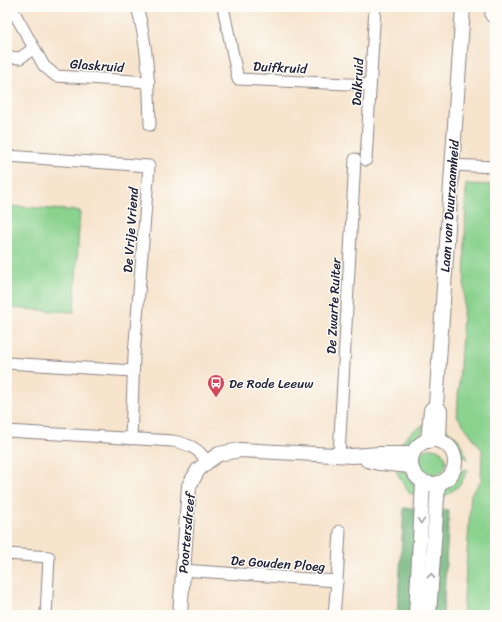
<svg xmlns="http://www.w3.org/2000/svg" width="502" height="622" viewBox="0 0 502 622" font-family="Sriracha,sans-serif">
	<rect width="100%" height="100%" fill="#fdfcf7"/>
	<filter id="ink" filterUnits="userSpaceOnUse"><feTurbulence type="fractalNoise" baseFrequency=".025" numOctaves="2"/><feDisplacementMap in="SourceGraphic" scale="8" xChannelSelector="R" yChannelSelector="G"/><feConvolveMatrix kernelMatrix="1 2 1 2 8 2 1 2 1" color-interpolation-filters="sRGB"/></filter>
	<filter id="wash" filterUnits="userSpaceOnUse"><feTurbulence type="fractalNoise" baseFrequency=".012" numOctaves="4" result="noise"/><feDisplacementMap in="SourceGraphic" scale="16" xChannelSelector="R" yChannelSelector="G"/><feGaussianBlur stdDeviation="0.9" result="paint"/><feColorMatrix in="noise" values="0 0 0 0 0 0 0 0 0 0 0 0 0 0 0 0 0 1.4 0 .05"/><feComposite in="paint" operator="in"/></filter>
	<g filter="url(#wash)">
		<rect width="100%" height="100%" fill="#f6e4cd"/>
		<g fill="#8ad28e" stroke="#567a64">
			<polygon points="466,184 495,185 495,615 463,615 471,494 481,481 482,450 457,416 464,300"/>
			<polygon points="9,206 80,211 74,312 7,308 7,235"/>
			<path d="M 424,425 C 421,440 412,447 397,448 L 411,432 Z"/>
			<path d="M 444,427 L 458,439 L 468,459 C 458,457 446,437 444,427 Z"/>
			<circle cx="432" cy="462" r="14"/>
			<polygon points="465,469 468,470 460,485 444,497 444,487 461,471"/>
			<path d="M 396,471 L 405,471 C 412,478 418,487 419,496 L 409,493 Z"/>
		</g>
		<g fill="#6fb479" stroke="#486b5a">
			<polygon points="404,508 419,508 412,615 397,615"/>
			<polygon points="439,510 449,511 443,615 432,615"/>
		</g>
	</g>
	<g filter="url(#ink)">
		<g fill="none" stroke-linecap="round" stroke-linejoin="round">
			<defs>
				<g id="minor">
					<polyline points="11,7 34,48"/>
					<path d="M 137,7 C 148,45 149,85 150,125"/>
					<polyline points="223,7 238,79 370,85"/>
					<polyline points="491,7 491,16 495,16"/>
					<polyline points="7,57 20,58 34,48 44,66 56,76 149,82"/>
					<polyline points="7,156 149,166 134,355 131,439"/>
					<polyline points="366,160 375,7"/>
					<polyline points="451,165 495,167"/>
					<polyline points="7,363 133,371"/>
					<path d="M 7,431 L 173,441 C 188,444 199,448 207,462"/>
					<polyline points="339,455 355,159"/>
					<polyline points="7,554 49,557 46,615"/>
					<polyline points="182,570 337,581 334,615"/>
					<polyline points="337,581 340,531"/>
				</g>
				<g id="tertiary">
					<polyline points="436,405 463,7"/>
					<circle cx="433" cy="462" r="22"/>
					<polyline points="428,441 431,410 436,405 440,411 439,441"/>
					<polyline points="367,460 379,463 411,466"/>
					<polyline points="180,615 189,486 198,470 207,462 219,454 240,450 353,456 379,454 412,454"/>
					<polyline points="416,615 423,482"/>
					<polyline points="429,615 438,484"/>
				</g>
			</defs>
			<use href="#minor" stroke="#8c8384" stroke-width="13"/>
			<use href="#tertiary" stroke="#8c8384" stroke-width="16"/>
			<use href="#minor" stroke="#fff" stroke-width="11"/>
			<use href="#tertiary" stroke="#fff" stroke-width="14"/>
		</g>
		<defs><path id="oneway-chevron" d="M-2-3.5L2.5 0L-2 3.5" fill="none" stroke-width="1.6" stroke-linecap="round" stroke-linejoin="round"/></defs>
		<g stroke="#9c9ca7">
			<use href="#oneway-chevron" transform="translate(421 521) rotate(93)"/>
			<use href="#oneway-chevron" transform="translate(431 576) rotate(-86)"/>
		</g>
	</g>
	<defs>
		<symbol id="bus-pin" viewBox="-11 -11 22 30"><path d="M0 17L-7.5 6A9.5 9.5 0 1 1 7.5 6Z" fill="#d1495b" stroke="#fdfcf7"/><path d="M-5-6H5V4H4V6H2V4H-2V6H-4V4H-5ZM-3.5-4V0h7V-4ZM-3.5 1.2v1.5H-2V1.2ZM2 1.2v1.5H3.5V1.2Z" fill="#fff"/></symbol>
	</defs>
	<g fill-rule="evenodd">
		<use href="#bus-pin" x="206" y="373" width="20" height="27"/>
	</g>
	<g text-anchor="middle" stroke-width="3" stroke-linejoin="round" paint-order="stroke">
		<g font-size="13" fill="#22223b" stroke="#fdfcf7">
			<text transform="translate(97 65) rotate(4)" y="5">Glaskruid</text>
			<text transform="translate(280 67) rotate(3)" y="5">Duifkruid</text>
			<text transform="translate(357 82) rotate(-87)" y="5">Dalkruid</text>
			<text transform="translate(449 206) rotate(-86)" y="5">Laan van Duurzaamheid</text>
			<text transform="translate(130 230) rotate(-86)" y="5">De Vrije Vriend</text>
			<text transform="translate(333 306) rotate(-87)" y="5">De Zwarte Ruiter</text>
			<text transform="translate(186 533) rotate(-85)" y="5">Poortersdreef</text>
			<text transform="translate(278 563) rotate(4)" y="5">De Gouden Ploeg</text>
		</g>
		<g font-size="13" fill="#22223b" stroke="#fdfcf7" text-anchor="start">
			<text x="229" y="388">De Rode Leeuw</text>
		</g>
	</g>
	<rect width="502" height="622" fill="none" stroke="#fdfcf7" stroke-width="24"/>
</svg>
